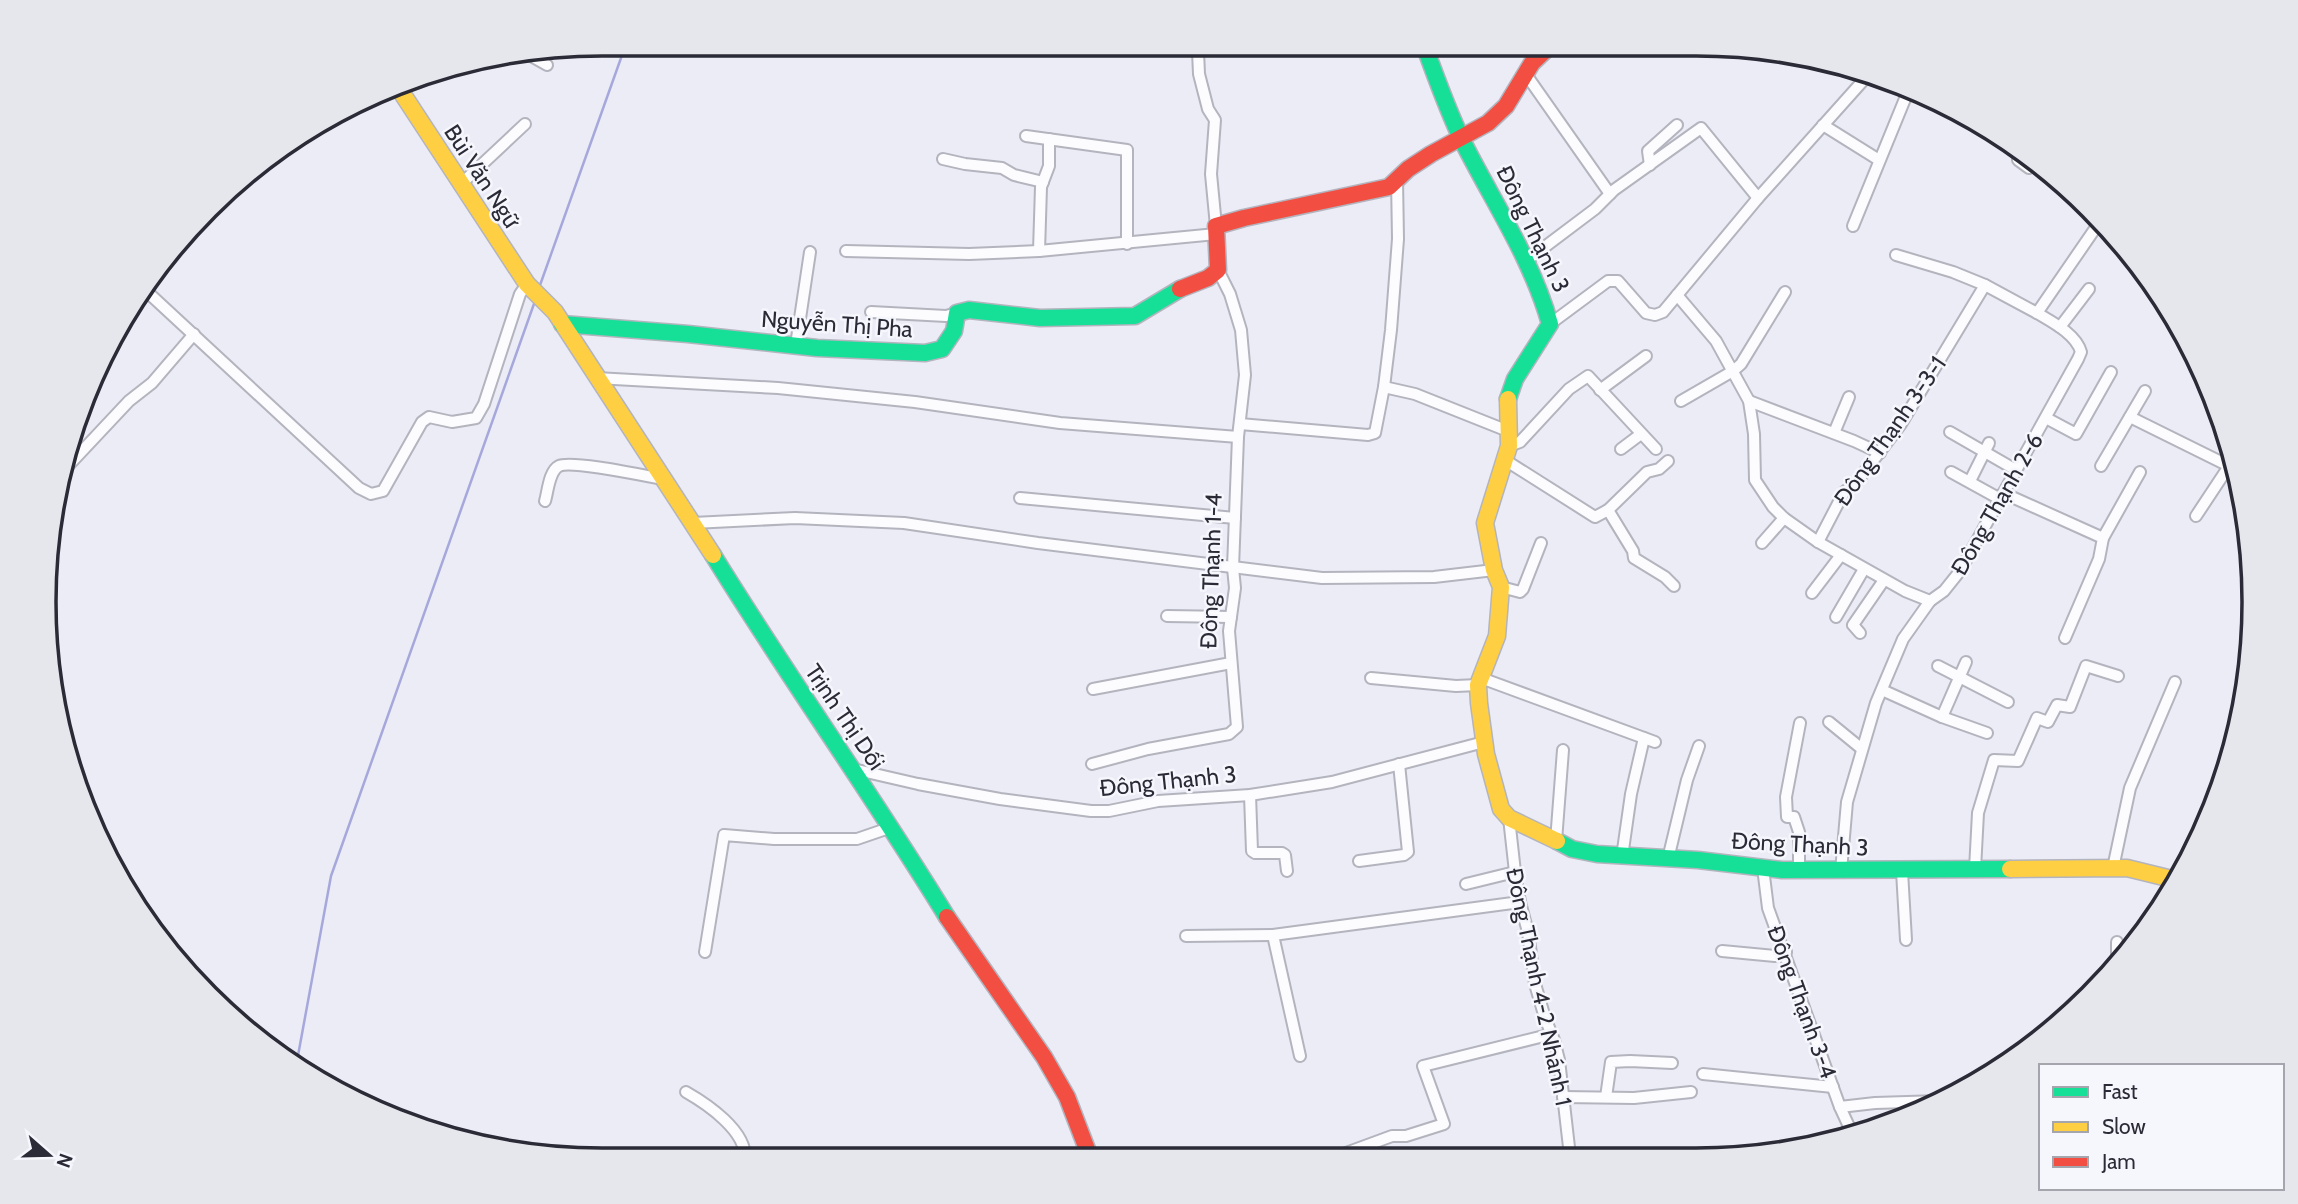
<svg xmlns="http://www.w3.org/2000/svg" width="2298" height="1204" viewBox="0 0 2298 1204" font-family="Cabin,sans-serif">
	<rect width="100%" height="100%" fill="#ebecf6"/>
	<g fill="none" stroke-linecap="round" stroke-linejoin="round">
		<g stroke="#a6a8dc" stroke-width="2.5">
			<polyline points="539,288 626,44"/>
			<polyline points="297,1061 331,876 535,301"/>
		</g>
		<defs>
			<g id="street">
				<polyline points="1200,44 1198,51 1199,74 1208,109 1215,120 1211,174 1216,226"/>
				<polyline points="531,56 547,65"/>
				<polyline points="1525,73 1610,194"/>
				<polyline points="1823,125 1879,160"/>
				<polyline points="1026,136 1127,150 1127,244"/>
				<polyline points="2020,149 2018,160 2029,168"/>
				<polyline points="943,159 965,164 1002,168 1014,175 1043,182"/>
				<polyline points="1650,165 1648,151 1677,125"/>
				<polyline points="461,184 525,124"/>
				<polyline points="1853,226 1909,89"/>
				<polyline points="846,251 969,254 1039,251 1216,234"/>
				<polyline points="1039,251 1041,187 1049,166 1049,139"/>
				<polyline points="1896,255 1953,272 1985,285 2037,313 2101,220"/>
				<polyline points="1526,261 1595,209 1614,190 1701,128 1758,198"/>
				<polyline points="142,287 359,488 371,494 383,491 422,422 429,417 452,422 476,418 484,404 520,294 527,284"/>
				<path d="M 1677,295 L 1716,341 L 1749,401 L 1754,434 L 1755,480 L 1773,507 L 1784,518 L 1818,542 L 1905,591 L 1930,601 L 1944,591 L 1960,571 L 2078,359 L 2081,352 C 2076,334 2052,322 2037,313"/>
				<polyline points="871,312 946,316 957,313"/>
				<polyline points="1550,324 1608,281 1618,281 1646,313 1655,315 1663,312 1758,198 1869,74 1872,75"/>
				<polyline points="2060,327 2089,289"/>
				<polyline points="796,345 810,252"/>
				<polyline points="596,378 778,388 915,402 1060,423 1238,437"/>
				<polyline points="1384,387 1415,394 1508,431"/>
				<polyline points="1600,390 1646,356"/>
				<polyline points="1681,401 1733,371 1741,364 1785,292"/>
				<polyline points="1749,401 1854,441 1880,453"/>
				<polyline points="2130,417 2229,466"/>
				<polyline points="2046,418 2076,434 2111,372"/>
				<polyline points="1240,424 1368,435 1375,433 1384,387 1391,330 1398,239 1397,179"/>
				<polyline points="1950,432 2016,470"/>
				<polyline points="1834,433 1849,397"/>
				<polyline points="1509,446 1520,442 1569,389 1588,376 1656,449"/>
				<polyline points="1621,449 1641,434"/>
				<polyline points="1505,460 1595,517 1608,510 1647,472 1659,469 1668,461"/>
				<polyline points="2101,466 2145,391"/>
				<polyline points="67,467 129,401 152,383 194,334"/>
				<polyline points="1951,472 2000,499"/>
				<polyline points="1970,481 1989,443"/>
				<polyline points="2003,493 2103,538 2099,559 2065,638"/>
				<polyline points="1020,498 1235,518"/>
				<path d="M 545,501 C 548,491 549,471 559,466 C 571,460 646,476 663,479"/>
				<polyline points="1608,510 1633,551 1634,558 1665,577 1674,586"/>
				<polyline points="2196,516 2233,460"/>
				<polyline points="693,523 795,518 904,523 1038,543 1322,578 1434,577 1494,570"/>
				<polyline points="2103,538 2140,472"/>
				<polyline points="1818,542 1844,492 1856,483 1901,424 1985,285"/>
				<polyline points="1762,543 1784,518"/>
				<polyline points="1501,587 1520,592 1523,589 1541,543"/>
				<polyline points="1812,593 1841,555"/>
				<polyline points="1167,616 1231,617"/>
				<polyline points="1836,617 1864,569"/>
				<polyline points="1860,633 1853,625 1884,580"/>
				<polyline points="1938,666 2008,702"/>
				<polyline points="1371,678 1456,686 1478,685"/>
				<polyline points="1481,678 1655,742"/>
				<polyline points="1093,689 1231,663"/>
				<polyline points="1882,690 1942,717 1987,733"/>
				<polyline points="1942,717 1966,662"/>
				<polyline points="1829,722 1862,749"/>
				<polyline points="1092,764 1148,749 1229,734 1237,727 1229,631 1235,588 1233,568 1238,437 1245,375 1241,330 1230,294 1218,270"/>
				<polyline points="853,769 918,784 1000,799 1091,811 1109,811 1158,801 1250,795 1332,782 1484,742"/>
				<polyline points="1250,795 1252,851 1255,853 1282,853 1285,855 1287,871"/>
				<polyline points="1509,818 1515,872 1520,902 1528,932 1535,984 1545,1018 1554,1040 1559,1060 1570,1156"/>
				<polyline points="1556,841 1563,750"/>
				<polyline points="1622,857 1631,794 1644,738"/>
				<polyline points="1668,859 1687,780 1699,746"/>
				<polyline points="1359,861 1404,855 1408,852 1399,764"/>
				<polyline points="1763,868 1768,908 1840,1107 1852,1133"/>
				<polyline points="2113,868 2130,788 2175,682"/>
				<polyline points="1975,869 1978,813 1994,760 2018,761 2037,718 2048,722 2057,705 2070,707 2086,666 2118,676"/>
				<polyline points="1799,870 1799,832 1794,817 1787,817 1786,797 1800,723"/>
				<polyline points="1841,871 1847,802 1876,703 1903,639 1930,601"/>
				<polyline points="1902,871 1906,940"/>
				<polyline points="1466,884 1515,872"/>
				<polyline points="1273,935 1300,1056"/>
				<polyline points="1186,936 1273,935 1520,902"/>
				<polyline points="1722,951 1775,956 1786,952"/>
				<polyline points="705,952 724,835 774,839 857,839 892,827"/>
				<polyline points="2117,969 2117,942"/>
				<polyline points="1703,1074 1833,1087"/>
				<path d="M 686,1092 C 707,1104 747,1131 745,1159"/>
				<polyline points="1563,1097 1634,1098 1691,1092"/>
				<polyline points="1606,1097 1611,1062 1630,1061 1672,1063"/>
				<polyline points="1840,1107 1875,1103 1940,1101"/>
				<polyline points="1335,1157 1392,1136 1406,1136 1444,1124 1423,1066 1552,1034"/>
			</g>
			<g id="fast">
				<path d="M 1424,45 C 1436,77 1447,109 1462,140 C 1493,202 1531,257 1550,324 L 1515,379 L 1508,399"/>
				<polyline points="562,324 688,334 817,348 925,353 942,349 954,331 957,313 969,310 1040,318 1135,316 1180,289"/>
				<path d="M 713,555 C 788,677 872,794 947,917"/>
				<polyline points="1557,841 1572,849 1597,854 1698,860 1782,870 2010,869"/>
			</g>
			<g id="slow">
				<polyline points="398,87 527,284 555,312 713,555"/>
				<polyline points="1508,399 1509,446 1485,523 1494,570 1501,587 1497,636 1478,685 1479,703 1486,754 1501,809 1509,818 1557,841"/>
				<polyline points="2010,869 2127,868 2176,880"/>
			</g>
			<g id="jam">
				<polyline points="1180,289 1208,278 1218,270 1216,226 1244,218 1389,187 1408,169 1431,154 1488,123 1506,106 1532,63 1551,45"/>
				<polyline points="947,917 1044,1057 1067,1097 1090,1157"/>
			</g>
		</defs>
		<use href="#street" stroke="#b3b4be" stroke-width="14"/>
		<use href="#fast" stroke="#b3b4be" stroke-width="19"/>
		<use href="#slow" stroke="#b3b4be" stroke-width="19"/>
		<use href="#jam" stroke="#b3b4be" stroke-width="19"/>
		<use href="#street" stroke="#fcfcfe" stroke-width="10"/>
		<use href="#fast" stroke="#16e098" stroke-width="16"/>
		<use href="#slow" stroke="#ffcf43" stroke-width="16"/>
		<use href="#jam" stroke="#f24e42" stroke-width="16"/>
	</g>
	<g text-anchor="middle" stroke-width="5" stroke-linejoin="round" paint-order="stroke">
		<g font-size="23" fill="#2a2b36" stroke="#f6f7fd">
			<text transform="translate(482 176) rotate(57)" y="8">Bùi Văn Ngữ</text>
			<text transform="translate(1533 229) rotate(64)" y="8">Đông Thạnh 3</text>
			<text transform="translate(837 324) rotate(4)" y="8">Nguyễn Thị Pha</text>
			<text transform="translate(1890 431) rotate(-55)" y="8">Đông Thạnh 3-3-1</text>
			<text transform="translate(1997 504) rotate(-60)" y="8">Đông Thạnh 2-6</text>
			<text transform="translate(1211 571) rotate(-88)" y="8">Đông Thạnh 1-4</text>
			<text transform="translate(845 717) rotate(56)" y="8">Trịnh Thị Dối</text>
			<text transform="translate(1168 781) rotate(-6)" y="8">Đông Thạnh 3</text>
			<text transform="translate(1800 844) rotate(3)" y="8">Đông Thạnh 3</text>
			<text transform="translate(1539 987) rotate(78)" y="8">Đông Thạnh 4-2 Nhánh 1</text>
			<text transform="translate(1802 1002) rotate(70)" y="8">Đông Thạnh 3-4</text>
		</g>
	</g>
	<path d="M0 0H2298V1204H0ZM602 56H1696A546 546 0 0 1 2242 602V602A546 546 0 0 1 1696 1148H602A546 546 0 0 1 56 602V602A546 546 0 0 1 602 56Z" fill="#e6e7ed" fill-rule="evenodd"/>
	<path fill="none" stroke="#2a2b36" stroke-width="3.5" d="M602 56H1696A546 546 0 0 1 2242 602V602A546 546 0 0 1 1696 1148H602A546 546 0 0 1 56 602V602A546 546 0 0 1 602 56Z"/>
	<rect x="2039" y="1064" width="245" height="126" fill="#f6f7fd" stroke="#a4a5ad" stroke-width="2"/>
	<rect x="2053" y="1087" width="35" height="10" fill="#16e098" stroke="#a4a5ad" stroke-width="2"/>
	<text x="2102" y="1099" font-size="21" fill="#2a2b36">Fast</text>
	<rect x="2053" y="1122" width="35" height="10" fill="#ffcf43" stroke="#a4a5ad" stroke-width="2"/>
	<text x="2102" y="1134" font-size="21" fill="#2a2b36">Slow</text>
	<rect x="2053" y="1157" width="35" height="10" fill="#f24e42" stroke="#a4a5ad" stroke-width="2"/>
	<text x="2102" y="1169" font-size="21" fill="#2a2b36">Jam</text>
	<g transform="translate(49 1155) rotate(110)" stroke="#f6f7fd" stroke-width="5" paint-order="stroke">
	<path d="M0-5L12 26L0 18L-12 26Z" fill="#2a2b36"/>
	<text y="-10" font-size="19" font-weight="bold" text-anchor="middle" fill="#2a2b36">N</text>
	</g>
</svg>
